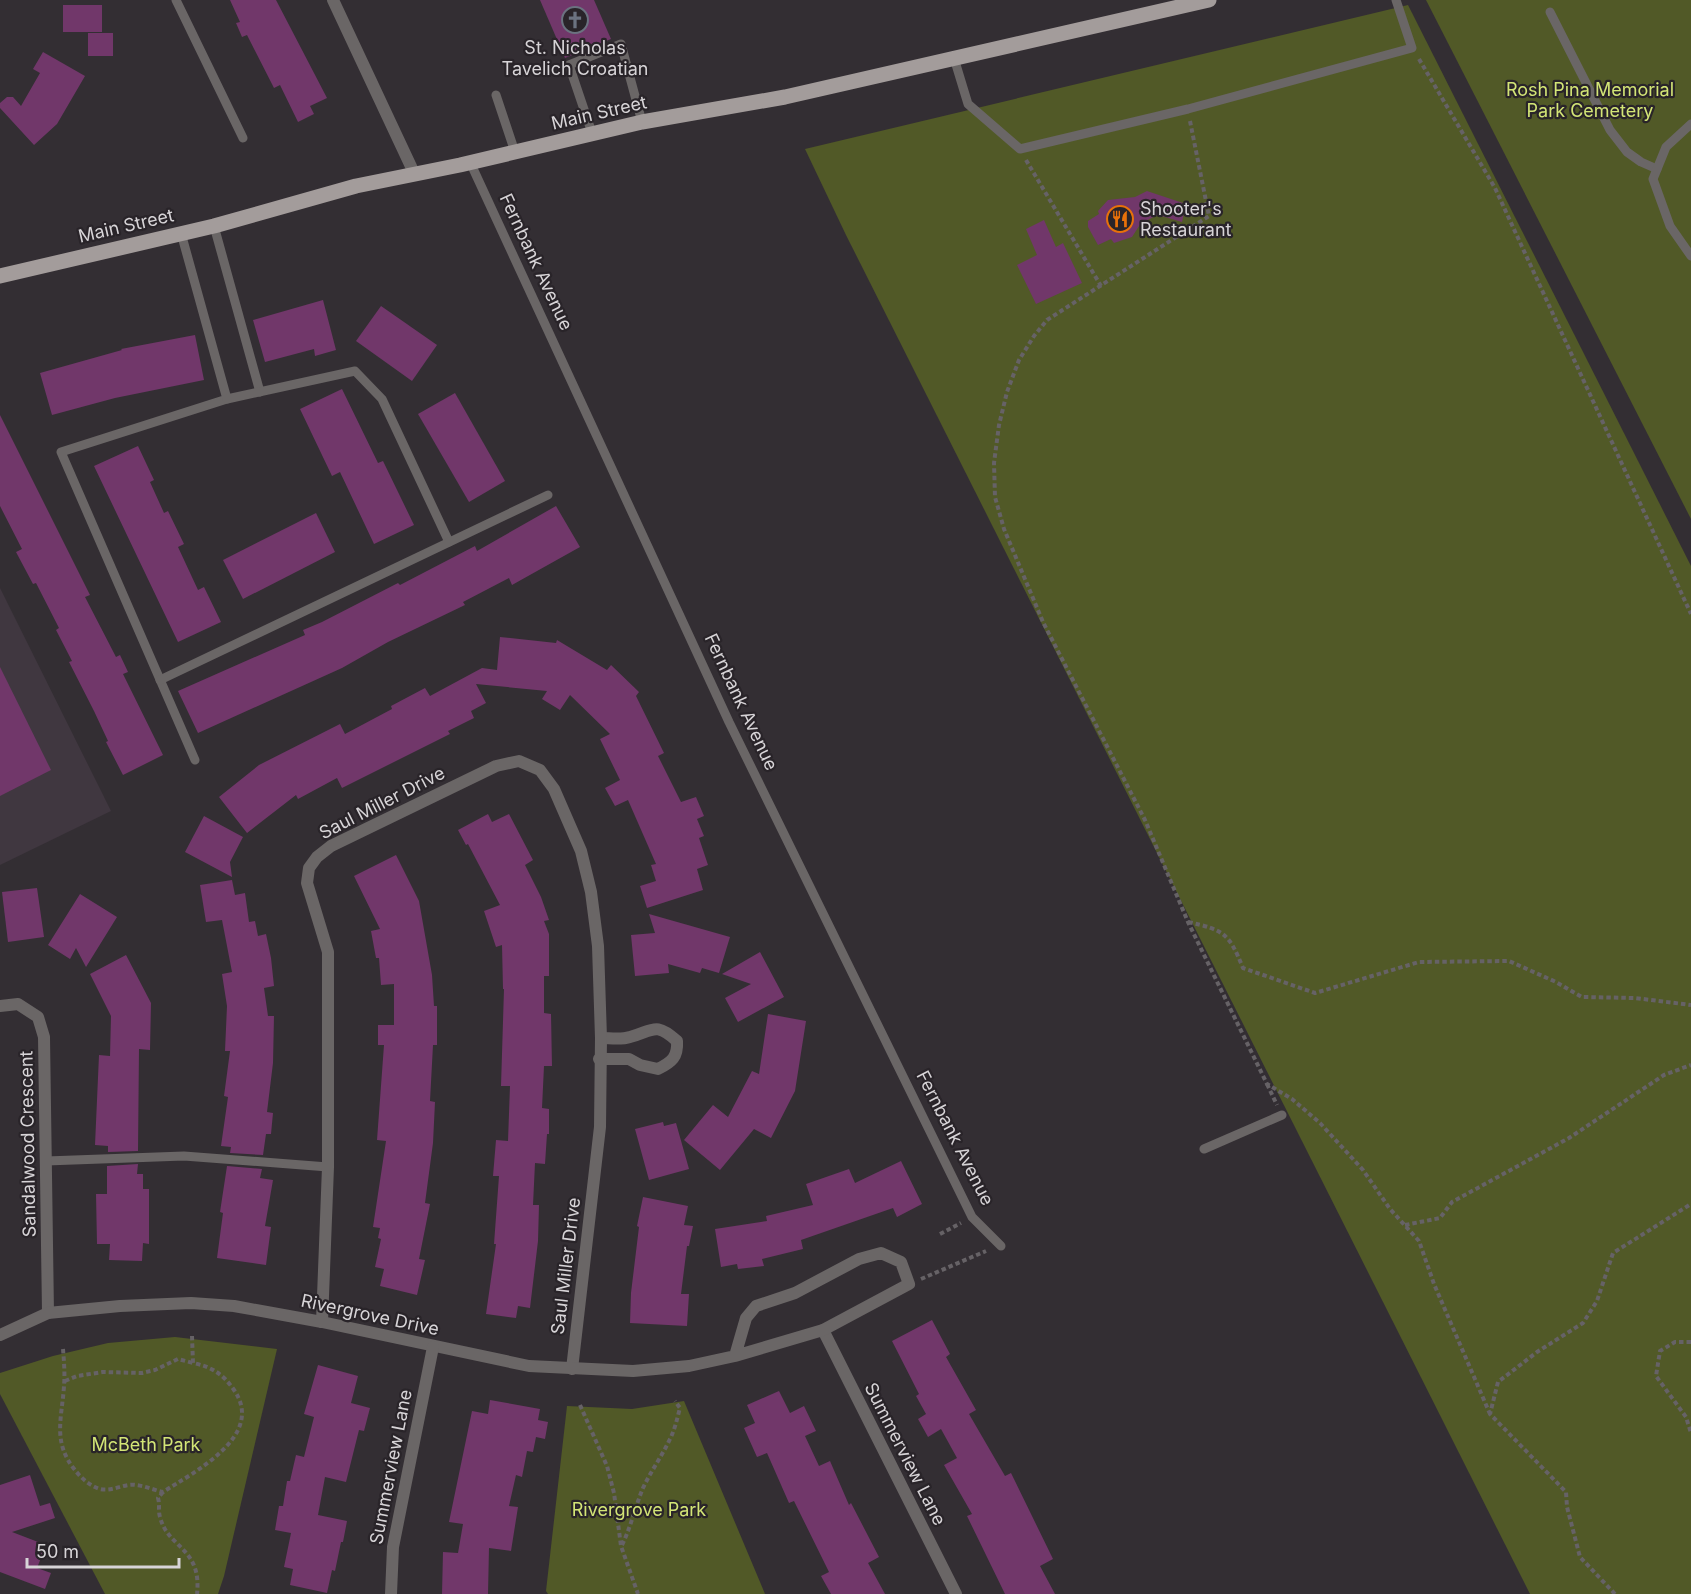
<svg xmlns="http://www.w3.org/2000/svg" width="1691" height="1594" viewBox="0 0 1691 1594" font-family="Inter,sans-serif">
	<rect width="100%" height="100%" fill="#332e33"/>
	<polygon fill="#403740" points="0,588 111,811 0,865"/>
	<g fill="#515927">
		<polygon points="1426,0 1691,0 1691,519"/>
		<polygon points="1408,5 1691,566 1691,1594 1530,1594 846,235 805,149"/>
		<polygon points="175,1337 277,1349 224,1576 218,1594 105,1594 0,1394 0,1373 53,1356 108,1343"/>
		<polygon points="684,1401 765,1594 548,1594 546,1591 567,1406 632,1409"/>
	</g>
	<g fill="#71376a">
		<polygon points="230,0 276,0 327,98 310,106 314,114 298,122 280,85 274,88 247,35 242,37 236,23 240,22"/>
		<polygon points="540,0 594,0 611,39 565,58"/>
		<rect x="63" y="5" width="39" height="27"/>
		<rect x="88" y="33" width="25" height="23"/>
		<polygon points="43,52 85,76 57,124 34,145 0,108 0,103 7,97 13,97 21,106 40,73 33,69"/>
		<polygon points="1147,191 1186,204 1182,222 1158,215 1141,223 1132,237 1114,243 1111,239 1098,245 1088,227 1088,221 1099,214 1098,211 1108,200 1135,197"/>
		<polygon points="1044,220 1056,247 1063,243 1082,283 1036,304 1017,265 1037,255 1026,229"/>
		<polygon points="323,300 336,350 315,356 314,349 265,362 253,320"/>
		<polygon points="381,306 437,345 412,381 356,341"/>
		<polygon points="195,335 204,380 115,398 52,415 40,373 122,350 121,349"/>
		<polygon points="342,389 378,463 383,461 414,525 374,544 340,472 332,476 300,409"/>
		<polygon points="455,393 505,481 469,502 418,414"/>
		<polygon points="0,415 90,595 85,597 116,657 120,655 128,672 123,674 163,755 123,775 106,742 108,741 94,711 69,662 72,661 56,630 59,628 36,583 33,584 16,552 22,549 0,506"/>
		<polygon points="138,446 154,480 150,482 164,513 168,511 184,544 178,547 198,590 204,587 221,622 178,642 94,466"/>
		<polygon points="556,506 580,547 512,585 509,578 463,602 465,605 388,642 342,668 198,733 178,691 305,635 303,630 322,622 398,583 400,585 475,546 477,551"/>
		<polygon points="316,513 335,552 243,599 223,560"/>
		<polygon points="500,637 556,643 557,640 607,670 611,665 639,692 636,696 664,753 658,756 681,802 696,797 704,816 697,819 704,836 699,838 708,865 697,869 703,890 647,908 640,886 656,881 651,865 656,864 628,800 615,806 605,788 620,780 600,739 610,734 570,695 560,710 542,699 547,691 476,684 486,703 471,711 474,718 448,731 450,734 342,788 337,778 298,799 296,795 247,833 219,797 259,765 340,724 345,734 392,709 391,706 425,688 430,696 482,668 497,670"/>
		<polygon points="0,667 51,770 0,796"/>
		<polygon points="488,814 492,822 509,814 533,860 525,865 541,897 549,920 544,921 549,934 549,976 544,976 544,1013 551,1014 552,1066 544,1066 542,1108 549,1109 549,1134 547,1134 545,1164 535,1163 533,1205 539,1205 538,1241 530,1308 518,1306 516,1318 486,1314 496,1244 494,1244 499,1176 493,1176 496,1140 508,1141 510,1086 501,1086 504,989 503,989 502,945 496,947 484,911 500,905 468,844 466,845 458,830"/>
		<polygon points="204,816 243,837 230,862 232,877 185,852"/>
		<polygon points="396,855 419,901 432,975 434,1006 437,1006 437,1045 433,1045 430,1101 435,1102 433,1143 425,1203 430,1204 419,1259 425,1260 417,1295 380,1286 384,1269 375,1267 381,1239 378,1238 380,1228 373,1227 386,1141 377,1140 384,1045 378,1045 378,1025 394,1025 394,984 381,985 379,958 376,958 371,931 380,929 354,876"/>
		<polygon points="232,880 235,895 245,893 249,922 255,921 258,936 266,934 271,958 274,986 264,988 268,1016 274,1016 273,1063 267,1112 273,1113 271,1134 266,1134 263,1155 230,1153 231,1147 221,1146 228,1097 224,1096 230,1051 225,1051 227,1006 222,974 232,972 222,920 206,922 200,885"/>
		<polygon points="37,888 44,937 8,942 2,892"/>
		<polygon points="80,894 117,917 86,967 76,948 70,959 48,945"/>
		<polygon points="649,914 730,937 719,973 702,968 700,973 668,964 669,973 635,976 631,935 655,933"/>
		<polygon points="760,952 784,997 738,1022 725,998 751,984 722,974"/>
		<polygon points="126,955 151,1003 150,1050 139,1049 138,1151 108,1152 108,1146 95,1145 99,1055 110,1056 111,1016 90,974"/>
		<polygon points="768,1014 806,1021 795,1091 771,1138 754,1129 720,1170 684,1140 713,1105 728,1117 752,1071 759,1074"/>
		<polygon points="663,1122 664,1126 676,1123 689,1169 649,1180 635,1129"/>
		<polygon points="901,1161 922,1204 897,1217 893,1208 801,1240 803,1249 762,1259 764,1266 738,1269 737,1264 721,1267 715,1229 767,1221 766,1216 813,1205 806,1184 849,1169 855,1183"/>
		<polygon points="138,1164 137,1174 143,1174 143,1189 149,1189 149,1244 143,1243 142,1261 109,1260 110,1244 97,1244 96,1194 107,1194 107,1166"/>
		<polygon points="227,1166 262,1169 260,1178 273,1180 265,1226 271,1227 266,1265 217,1258 223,1213 220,1212"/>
		<polygon points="643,1197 688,1206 684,1225 693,1226 689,1246 687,1246 681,1294 689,1294 687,1326 630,1323 631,1293 639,1227 637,1226"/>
		<polygon points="932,1320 950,1354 946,1357 976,1410 969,1414 1005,1476 1011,1473 1053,1559 1040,1566 1055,1594 1005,1594 967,1516 972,1514 944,1465 957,1458 941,1429 928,1437 918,1419 926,1414 916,1396 919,1394 892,1341"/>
		<polygon points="318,1365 358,1376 351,1403 370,1408 364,1431 359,1430 346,1482 325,1477 318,1515 347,1521 343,1542 341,1542 335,1571 332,1570 327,1593 290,1585 293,1569 284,1567 291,1533 275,1530 279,1506 283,1506 287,1481 290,1481 296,1455 304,1457 314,1417 304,1414"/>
		<polygon points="779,1391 790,1413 804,1406 816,1431 805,1436 819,1466 830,1461 849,1505 851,1503 879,1557 868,1563 885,1594 831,1594 821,1576 829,1572 794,1501 789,1503 767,1453 757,1457 744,1428 755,1423 747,1405"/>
		<polygon points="490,1400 540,1409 538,1420 548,1422 545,1439 536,1437 533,1452 527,1451 522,1477 516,1475 509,1506 518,1507 511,1551 489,1548 488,1594 442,1594 443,1552 458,1553 463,1524 449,1522 472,1411 488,1414"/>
		<polygon points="30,1475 40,1506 50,1503 55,1518 12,1532 46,1545 37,1568 51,1573 45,1589 0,1572 0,1485"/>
	</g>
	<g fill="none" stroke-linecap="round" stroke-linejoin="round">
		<g stroke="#666266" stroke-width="4" stroke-dasharray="4.5 3" stroke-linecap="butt">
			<polyline points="1419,59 1495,188 1691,614"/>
			<polyline points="1190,121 1209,216 1047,320 1034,336 1019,360 1007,392 999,425 994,463 995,497 1004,529 1043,622 1145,820 1188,922 1267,1084 1292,1099 1320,1123 1363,1170 1390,1209 1419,1241 1434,1284 1490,1414"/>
			<polyline points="1026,160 1101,286"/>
			<path d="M 1188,922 C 1225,930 1229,934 1243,968 L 1315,993 L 1419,962 L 1509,961 L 1556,982 L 1582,997 L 1635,998 L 1691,1005"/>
			<polyline points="1267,1084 1277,1105"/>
			<polyline points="1405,1225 1440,1218 1452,1202 1569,1138 1664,1075 1691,1065"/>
			<polyline points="940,1234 961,1223"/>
			<polyline points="921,1279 986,1251"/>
			<polyline points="1691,1342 1675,1342 1660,1351 1656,1376 1686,1417 1691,1433"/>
			<path d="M 63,1349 C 64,1361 65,1374 64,1386 C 62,1418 52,1442 75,1470 C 81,1478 90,1486 100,1489 C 113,1492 124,1483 136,1485 C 145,1486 154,1490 163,1492 C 194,1472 266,1436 234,1390 C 223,1374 212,1367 193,1363 L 192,1336"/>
			<polyline points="65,1381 77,1376 103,1372 142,1373 155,1370 178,1359 193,1363"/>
			<polyline points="580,1405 607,1466 614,1493 621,1546 638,1594"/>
			<path d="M 163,1492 L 158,1498 C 160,1504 158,1511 160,1517 C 168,1549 202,1547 197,1594"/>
			<path d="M 622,1545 C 631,1527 635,1507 643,1488 C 651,1471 662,1456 670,1439 C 675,1429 677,1419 680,1408 L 675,1401"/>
			<polyline points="1615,1594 1580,1557 1567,1507 1566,1492 1490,1414 1498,1382 1537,1352 1583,1323 1597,1301 1613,1253 1691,1204"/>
		</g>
		<g stroke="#6a6666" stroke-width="9">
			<polyline points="176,0 243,138"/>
			<polyline points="1550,12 1610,130 1627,152 1641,162 1657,169"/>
			<polyline points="954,58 968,104 1020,149 1188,109 1412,48 1396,0"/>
			<polyline points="496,95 515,152"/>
			<polyline points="1691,124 1666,147 1653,179 1670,226 1691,256"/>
			<polyline points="592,133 569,65 621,44 642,122"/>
			<polyline points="470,162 729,722 972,1217 1001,1246"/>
			<polyline points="214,226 260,392"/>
			<polyline points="181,233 227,399 61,452 195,760"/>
			<polyline points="227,399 355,371 382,399 449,542"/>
			<polyline points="160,680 548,495"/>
			<polyline points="1204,1149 1282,1115"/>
			<polyline points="46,1161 184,1156 328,1167"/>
		</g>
		<g stroke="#6a6666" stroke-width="12">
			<polyline points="333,0 415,175"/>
			<polyline points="0,1006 18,1004 38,1017 44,1037 48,1313"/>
			<path d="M 599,1059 L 629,1059 L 640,1065 L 658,1069 C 672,1062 678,1057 677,1041 C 655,1021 653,1031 630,1037 C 621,1040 610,1038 601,1038"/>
			<polyline points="322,1322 328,1167 328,952 307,883 309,868 317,857 331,846 496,766 519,761 540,770 554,789 581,851 591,892 598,946 601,1038 600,1127 572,1369"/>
			<polyline points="823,1330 956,1594"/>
			<polyline points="0,1335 48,1313 120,1306 191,1303 234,1306 322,1322 529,1366 633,1371 689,1366 735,1356 823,1330 909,1284 901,1262 881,1253 859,1259 795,1293 756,1306 746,1318 735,1356"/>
			<polyline points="391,1594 393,1547 433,1347"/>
		</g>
		<polyline stroke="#a39c9b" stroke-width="15" points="0,276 214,226 356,186 460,165 642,122 785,97 1209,0"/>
	</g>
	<defs>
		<symbol id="church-ring" viewBox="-11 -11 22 22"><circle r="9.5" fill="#292429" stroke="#6b7280" stroke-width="1.5"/><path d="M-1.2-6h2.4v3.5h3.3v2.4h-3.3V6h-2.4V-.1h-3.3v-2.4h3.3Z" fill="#6b7280"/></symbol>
		<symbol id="restaurant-ring" viewBox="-11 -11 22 22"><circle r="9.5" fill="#292429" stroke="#e8710a" stroke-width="1.5"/><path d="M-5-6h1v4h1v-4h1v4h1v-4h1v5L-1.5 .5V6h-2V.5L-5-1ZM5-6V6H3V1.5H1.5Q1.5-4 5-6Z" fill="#e8710a"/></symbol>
	</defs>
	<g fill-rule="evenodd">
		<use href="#church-ring" x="560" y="5" width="30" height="30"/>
		<use href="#restaurant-ring" x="1105" y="204" width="30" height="30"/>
	</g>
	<g text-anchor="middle" stroke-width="4.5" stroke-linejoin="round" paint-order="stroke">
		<g font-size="18" fill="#d7d4d7" stroke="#292429">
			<text x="575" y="54">St. Nicholas<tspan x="575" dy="21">Tavelich Croatian</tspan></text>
			<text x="1140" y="215" text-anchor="start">Shooter's<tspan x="1140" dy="21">Restaurant</tspan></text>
		</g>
		<g font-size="18" fill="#d3e576" stroke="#292429">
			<text x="1590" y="96">Rosh Pina Memorial<tspan x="1590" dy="21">Park Cemetery</tspan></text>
			<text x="146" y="1451">McBeth Park</text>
			<text x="639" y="1516">Rivergrove Park</text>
		</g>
		<g font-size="18" fill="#d7d4d7" stroke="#292429">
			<text transform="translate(599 113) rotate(-13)" y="6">Main Street</text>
			<text transform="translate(126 226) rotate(-13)" y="6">Main Street</text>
			<text transform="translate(536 262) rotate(65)" y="6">Fernbank Avenue</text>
			<text transform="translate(741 702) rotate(65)" y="6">Fernbank Avenue</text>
			<text transform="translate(382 803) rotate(-27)" y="6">Saul Miller Drive</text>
			<text transform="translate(955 1138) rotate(63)" y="6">Fernbank Avenue</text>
			<text transform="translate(28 1144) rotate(-91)" y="6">Sandalwood Crescent</text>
			<text transform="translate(566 1266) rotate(-83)" y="6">Saul Miller Drive</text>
			<text transform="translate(370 1315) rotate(12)" y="6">Rivergrove Drive</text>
			<text transform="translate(905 1454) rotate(63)" y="6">Summerview Lane</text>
			<text transform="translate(391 1467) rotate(-79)" y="6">Summerview Lane</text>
		</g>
	</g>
	<path d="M27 1558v9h152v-9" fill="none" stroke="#d7d4d7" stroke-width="3"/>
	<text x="36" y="1558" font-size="18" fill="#d7d4d7" stroke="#292429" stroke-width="4.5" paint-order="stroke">50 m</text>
</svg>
